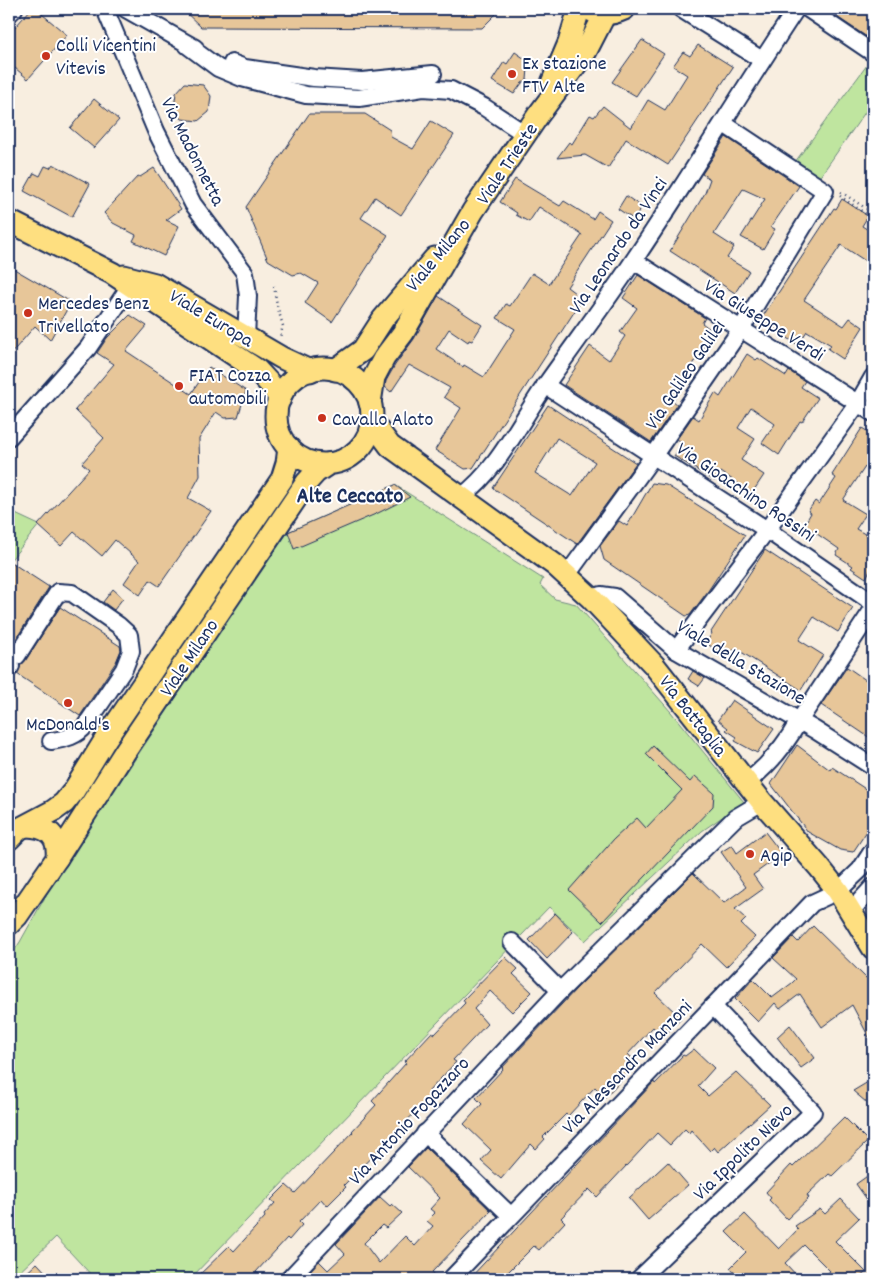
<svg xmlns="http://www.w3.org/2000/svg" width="882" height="1288" viewBox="0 0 882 1288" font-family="Dekko,sans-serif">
	<rect width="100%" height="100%" fill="#f8eee0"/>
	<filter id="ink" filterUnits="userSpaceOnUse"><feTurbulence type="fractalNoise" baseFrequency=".02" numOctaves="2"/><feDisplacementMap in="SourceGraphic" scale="10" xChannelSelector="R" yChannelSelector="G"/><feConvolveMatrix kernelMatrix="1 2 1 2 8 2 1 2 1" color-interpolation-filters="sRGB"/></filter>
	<g filter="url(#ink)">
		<g fill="#bfe59f" stroke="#6d8a7e">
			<polygon points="873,57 873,101 819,178 795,162"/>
			<polygon points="395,485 543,579 540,585 555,599 576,604 671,712 744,802 702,831 585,941 549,907 190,1279 95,1279 56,1237 12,1279 9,1279 9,958 20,942 54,881 250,586 288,532"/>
			<polygon points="9,511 39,525 9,562"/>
		</g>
		<g fill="#e7c699" stroke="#1b2f5e" fill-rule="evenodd">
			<polygon points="31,9 36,9 67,35 28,79 9,63 9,34"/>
			<polygon points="182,9 501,9 482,28 201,27"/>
			<polygon points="825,9 873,9 873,41"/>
			<polygon points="642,40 664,54 636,96 612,82"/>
			<polygon points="698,45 733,67 668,165 626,139 608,168 585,155 557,158 569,142 572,144 590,115 594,117 603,106 631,128 648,100 665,110 687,75 673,66 683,52 690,56"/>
			<polygon points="515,52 531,63 528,68 527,80 522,83 514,94 492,81 504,62 507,64"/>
			<polygon points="185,83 203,85 211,96 209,112 198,121 182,119 174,108 176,93"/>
			<polygon points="94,99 119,120 94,148 70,128"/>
			<polygon points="309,114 365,114 390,130 391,137 413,149 431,121 454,135 401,215 375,197 361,218 388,235 332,322 305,303 318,283 301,273 293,275 268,260 246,207"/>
			<polygon points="726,137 799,186 771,227 775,229 763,249 741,237 765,199 743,189 714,234 734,247 727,258 749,271 735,293 670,251 705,193 710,179 702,174"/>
			<polygon points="53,164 90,184 72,217 24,191 34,173 40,176 45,166 50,168"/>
			<polygon points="154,168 181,209 166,220 179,226 164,256 133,241 136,235 113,223 104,213 138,176 140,177"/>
			<polygon points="515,179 560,206 564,201 593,219 598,211 611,220 567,287 575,293 572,298 580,303 473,468 465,469 435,450 461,408 444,397 450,388 409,365 391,392 385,387 386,381 395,365 414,339 438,296 482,325 472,341 469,340 468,342 449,329 436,349 463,367 464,365 484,377 515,329 497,318 506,304 510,306 532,273 549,284 582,235 539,207 529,222 516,215 517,213 500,202"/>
			<polygon points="626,196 642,207 633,219 618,209"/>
			<polygon points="842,199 868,216 862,226 873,233 873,266 841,245 804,300 844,326 850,318 863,327 843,359 828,349 831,345 807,331 798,345 764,322 763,316 834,208 836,209"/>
			<polygon points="9,266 71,302 50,340 35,326 9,356"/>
			<polygon points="638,275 705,318 702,323 710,329 701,343 704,345 673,401 677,404 651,442 564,385 590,346 609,360 625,336 620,332 637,308 623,298"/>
			<polygon points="130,315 147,326 126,351 191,394 209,367 246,391 238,417 225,418 216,412 199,439 200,476 188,498 211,511 159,586 150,580 140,595 124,583 139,561 115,540 102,556 74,532 61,546 38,525 89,469 82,463 104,438 75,410 114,364 97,353 107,338"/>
			<polygon points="747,354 756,360 758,358 786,376 789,371 805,381 801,387 818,398 802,422 800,421 779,455 762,443 775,424 751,407 738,428 755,439 741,460 764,475 752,493 721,472 715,481 674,456 683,443 677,439 693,416 699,420 715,393 720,397"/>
			<path d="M 548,405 L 636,463 L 577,544 L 493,488 ZM 557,438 L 595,462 L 572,496 L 535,473 Z"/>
			<polygon points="862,428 873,435 873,463 869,470 865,467 843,500 866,514 856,529 872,538 868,545 873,548 873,565 866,578 851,568 853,566 836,555 839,549 804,525 811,513 808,511 815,501 819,504 836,478 832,475"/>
			<polygon points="652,483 666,485 745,535 708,591 690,615 686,616 604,560 600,546 619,521 627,526"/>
			<polygon points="395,485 410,497 378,513 294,549 288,532"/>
			<polygon points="765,550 853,608 838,632 814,617 799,640 823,655 801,690 735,648 728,658 706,643 712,633 711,632"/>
			<polygon points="9,561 49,587 9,650"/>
			<polygon points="113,589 123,598 114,610 103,602"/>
			<polygon points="60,607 120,646 121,650 116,662 80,716 17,674 21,665 25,661"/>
			<polygon points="847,667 873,685 867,695 873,700 873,740 821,705"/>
			<polygon points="693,671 705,678 699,686 688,679"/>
			<polygon points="732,700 774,729 757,753 735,741 737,737 726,730 728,728 718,720"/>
			<polygon points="797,745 830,770 832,767 873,794 873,822 853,852 840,850 808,832 771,784"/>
			<polygon points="653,746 690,782 695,776 714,793 713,806 602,922 569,890 614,839 637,818 646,828 682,790 646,754"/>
			<polygon points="765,832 782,854 753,875 763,889 735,909 746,919 741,924 755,937 726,967 702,944 655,993 681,1018 663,1037 653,1027 628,1054 637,1063 605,1097 595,1087 568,1116 566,1114 543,1137 545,1139 536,1149 531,1144 501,1179 481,1161 491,1150 464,1124 482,1104 476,1098 503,1069 502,1068 576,989 693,873 724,903 746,887 721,852 732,845 737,853"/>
			<polygon points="555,913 573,932 547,959 529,940"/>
			<polygon points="813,926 866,978 873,973 873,989 869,992 873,1000 873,1045 852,1005 822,1027 800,994 780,1009 775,1003 758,1022 735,999 753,979 772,998 792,983 796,979 773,958 793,937 798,942"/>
			<polygon points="505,957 518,969 513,974 532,992 512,1012 490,991 474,1009 487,1024 453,1060 456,1062 429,1091 433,1094 344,1185 346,1187 327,1206 321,1199 299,1222 302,1225 289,1240 287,1238 256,1272 263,1279 195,1279 229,1246 234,1251 265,1217 264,1215 275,1203 271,1200 286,1185 295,1193 353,1132 352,1131 376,1105 372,1101 406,1063 404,1062 432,1032 435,1034 465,1003 463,1000"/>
			<polygon points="790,1025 815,1058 801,1068 777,1037"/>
			<polygon points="694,1049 714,1068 698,1086 708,1096 736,1072 770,1105 718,1152 714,1147 710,1151 691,1130 689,1133 685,1129 670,1145 657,1133 597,1197 589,1189 561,1218 565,1222 539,1250 534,1246 501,1279 469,1279 654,1082 655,1084 683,1055 685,1056"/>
			<polygon points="873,1079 873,1108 853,1091"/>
			<polygon points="844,1117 868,1141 832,1176 829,1174 807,1195 809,1198 787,1219 769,1200 771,1198 766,1192 791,1165 793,1167"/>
			<polygon points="426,1148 491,1211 432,1272 440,1279 302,1279 319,1261 328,1270 345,1254 336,1244 380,1197 390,1206 392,1204 402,1213 386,1228 382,1225 364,1243 379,1263 405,1236 415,1246 433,1226 427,1221 435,1213 430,1209 440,1198 408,1167"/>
			<polygon points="668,1162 688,1185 648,1220 629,1198"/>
			<polygon points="873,1172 873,1208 856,1184"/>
			<polygon points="841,1199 859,1218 835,1241 866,1272 858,1279 821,1279 830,1271 804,1245 785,1263 800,1279 740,1279 730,1268 746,1252 726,1232 745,1214 779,1249 798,1229 795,1226 820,1209 825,1214"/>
			<polygon points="37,1263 52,1279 20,1279"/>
		</g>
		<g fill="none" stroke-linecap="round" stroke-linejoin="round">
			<defs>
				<g id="minor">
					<polyline points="105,9 156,131 193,204 245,273 248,296 246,337"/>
					<polyline points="126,9 195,48"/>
					<polyline points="681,9 762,60"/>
					<polyline points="808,9 873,53"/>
					<polyline points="9,14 14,9"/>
					<polyline points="187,45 218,68 242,78 306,95 359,98 423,88 451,90 484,107 525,134"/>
					<polyline points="232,63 245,68 314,78 362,81 433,74"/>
					<polyline points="634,261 873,413"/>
					<polyline points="545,385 767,530 873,603"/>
					<polyline points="9,437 88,348 130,286"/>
					<path d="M 461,497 C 499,469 520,421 547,383 C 576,342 606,302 634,260 C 690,177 741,92 796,9"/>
					<polyline points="567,575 654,455 741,329 825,191 724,124"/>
					<polyline points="591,598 601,595 615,597 676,650 815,730 873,767"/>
					<polyline points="676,650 767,530 858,403 873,377"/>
					<path d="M 17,656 L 58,592 L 72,593 L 118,625 L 129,635 L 131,651 L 124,669 L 86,725 C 77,736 66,739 51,741"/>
					<polyline points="9,669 11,666"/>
					<path d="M 747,782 C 768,766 786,744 799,721 L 873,609"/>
					<polyline points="851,911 873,887"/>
					<polyline points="512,942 560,991"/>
					<polyline points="425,1133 511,1216"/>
					<polyline points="289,1279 560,991 735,818 762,802"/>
					<polyline points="451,1279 812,903 838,891 860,870 873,850"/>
					<polyline points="639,1279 813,1112 713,1006"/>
				</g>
				<g id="major">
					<path d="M 592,11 C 603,16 613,14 624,9"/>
					<polyline points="552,83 569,43 579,9"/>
					<polyline points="9,221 112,273 257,370 270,384 280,399"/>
					<polyline points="124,276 155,284 282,358 310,371"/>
					<circle cx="324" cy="416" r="48"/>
					<polyline points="335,370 363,350 383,319 435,258"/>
					<polyline points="370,403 374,377 384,358 403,333 473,211 539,114 586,51 605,14"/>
					<polyline points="372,422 390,446 555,565 591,598 654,665 762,802 819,867 838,891 873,948"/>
					<polyline points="9,839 19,829 53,811 64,803 73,792 107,737 282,479 287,463 289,448"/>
					<polyline points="57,858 126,750 307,482 316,472 328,464"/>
					<path d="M 9,924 L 17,916 L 57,858 C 59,835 48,827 27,826"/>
				</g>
			</defs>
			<use href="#minor" stroke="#1b2f5e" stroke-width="20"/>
			<use href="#major" stroke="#1b2f5e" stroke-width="25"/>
			<g stroke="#1b2f5e" stroke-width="2.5" stroke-dasharray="1 4" stroke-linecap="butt">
				<polyline points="841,192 873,213"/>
				<polyline points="840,196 873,219"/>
				<polyline points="274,286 277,305 283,326 280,337"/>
			</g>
			<use href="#minor" stroke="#fff" stroke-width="16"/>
			<use href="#major" stroke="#fedf80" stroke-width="21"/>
		</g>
	</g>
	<g fill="#c8321e" stroke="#fff" stroke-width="2">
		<circle cx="46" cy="56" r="5"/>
		<circle cx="512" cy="74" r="5"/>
		<circle cx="28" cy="313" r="5"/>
		<circle cx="179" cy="386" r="5"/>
		<circle cx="322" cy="418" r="5"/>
		<circle cx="68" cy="703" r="5"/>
		<circle cx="750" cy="854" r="5"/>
	</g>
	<g text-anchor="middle" stroke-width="4" stroke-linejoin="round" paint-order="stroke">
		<g font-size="20" fill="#1b2f5e" stroke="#fff" text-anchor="start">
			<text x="56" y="51">Colli Vicentini<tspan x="56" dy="23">Vitevis</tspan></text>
			<text x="522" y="69">Ex stazione<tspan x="522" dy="23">FTV Alte</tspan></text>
			<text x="38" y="309">Mercedes Benz<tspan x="38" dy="23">Trivellato</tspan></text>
			<text x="189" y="381">FIAT Cozza<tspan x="189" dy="23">automobili</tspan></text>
			<text x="332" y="425">Cavallo Alato</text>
			<text x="68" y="730" text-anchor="middle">McDonald's</text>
			<text x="760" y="861">Agip</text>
		</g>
		<g font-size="20" fill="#1b2f5e" stroke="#fff">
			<text transform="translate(194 151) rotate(63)" y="7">Via Madonnetta</text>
			<text transform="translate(506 163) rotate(-56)" y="7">Viale Trieste</text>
			<text transform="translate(617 245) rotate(-56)" y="7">Via Leonardo da Vinci</text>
			<text transform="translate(437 254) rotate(-50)" y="7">Viale Milano</text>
			<text transform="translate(212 317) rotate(31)" y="7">Viale Europa</text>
			<text transform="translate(765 319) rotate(32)" y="7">Via Giuseppe Verdi</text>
			<text transform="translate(684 374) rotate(-56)" y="7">Via Galileo Galilei</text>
			<text transform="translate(747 491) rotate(34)" y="7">Via Gioacchino Rossini</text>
			<text transform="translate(188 657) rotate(-56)" y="7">Viale Milano</text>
			<text transform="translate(742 661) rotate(31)" y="7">Viale della Stazione</text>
			<text transform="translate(694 715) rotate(52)" y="7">Via Battaglia</text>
			<text transform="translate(626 1066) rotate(-46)" y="7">Via Alessandro Manzoni</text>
			<text transform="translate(408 1120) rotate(-47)" y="7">Via Antonio Fogazzaro</text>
			<text transform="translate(742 1151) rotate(-44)" y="7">Via Ippolito Nievo</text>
		</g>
		<g font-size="22" font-weight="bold" fill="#1b2f5e" stroke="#fff">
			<text x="350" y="502">Alte Ceccato</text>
		</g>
	</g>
	<rect width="882" height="1288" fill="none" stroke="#fff" stroke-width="30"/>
	<rect x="15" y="15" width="852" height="1258" fill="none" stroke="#1b2f5e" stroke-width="2" filter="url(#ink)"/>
</svg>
